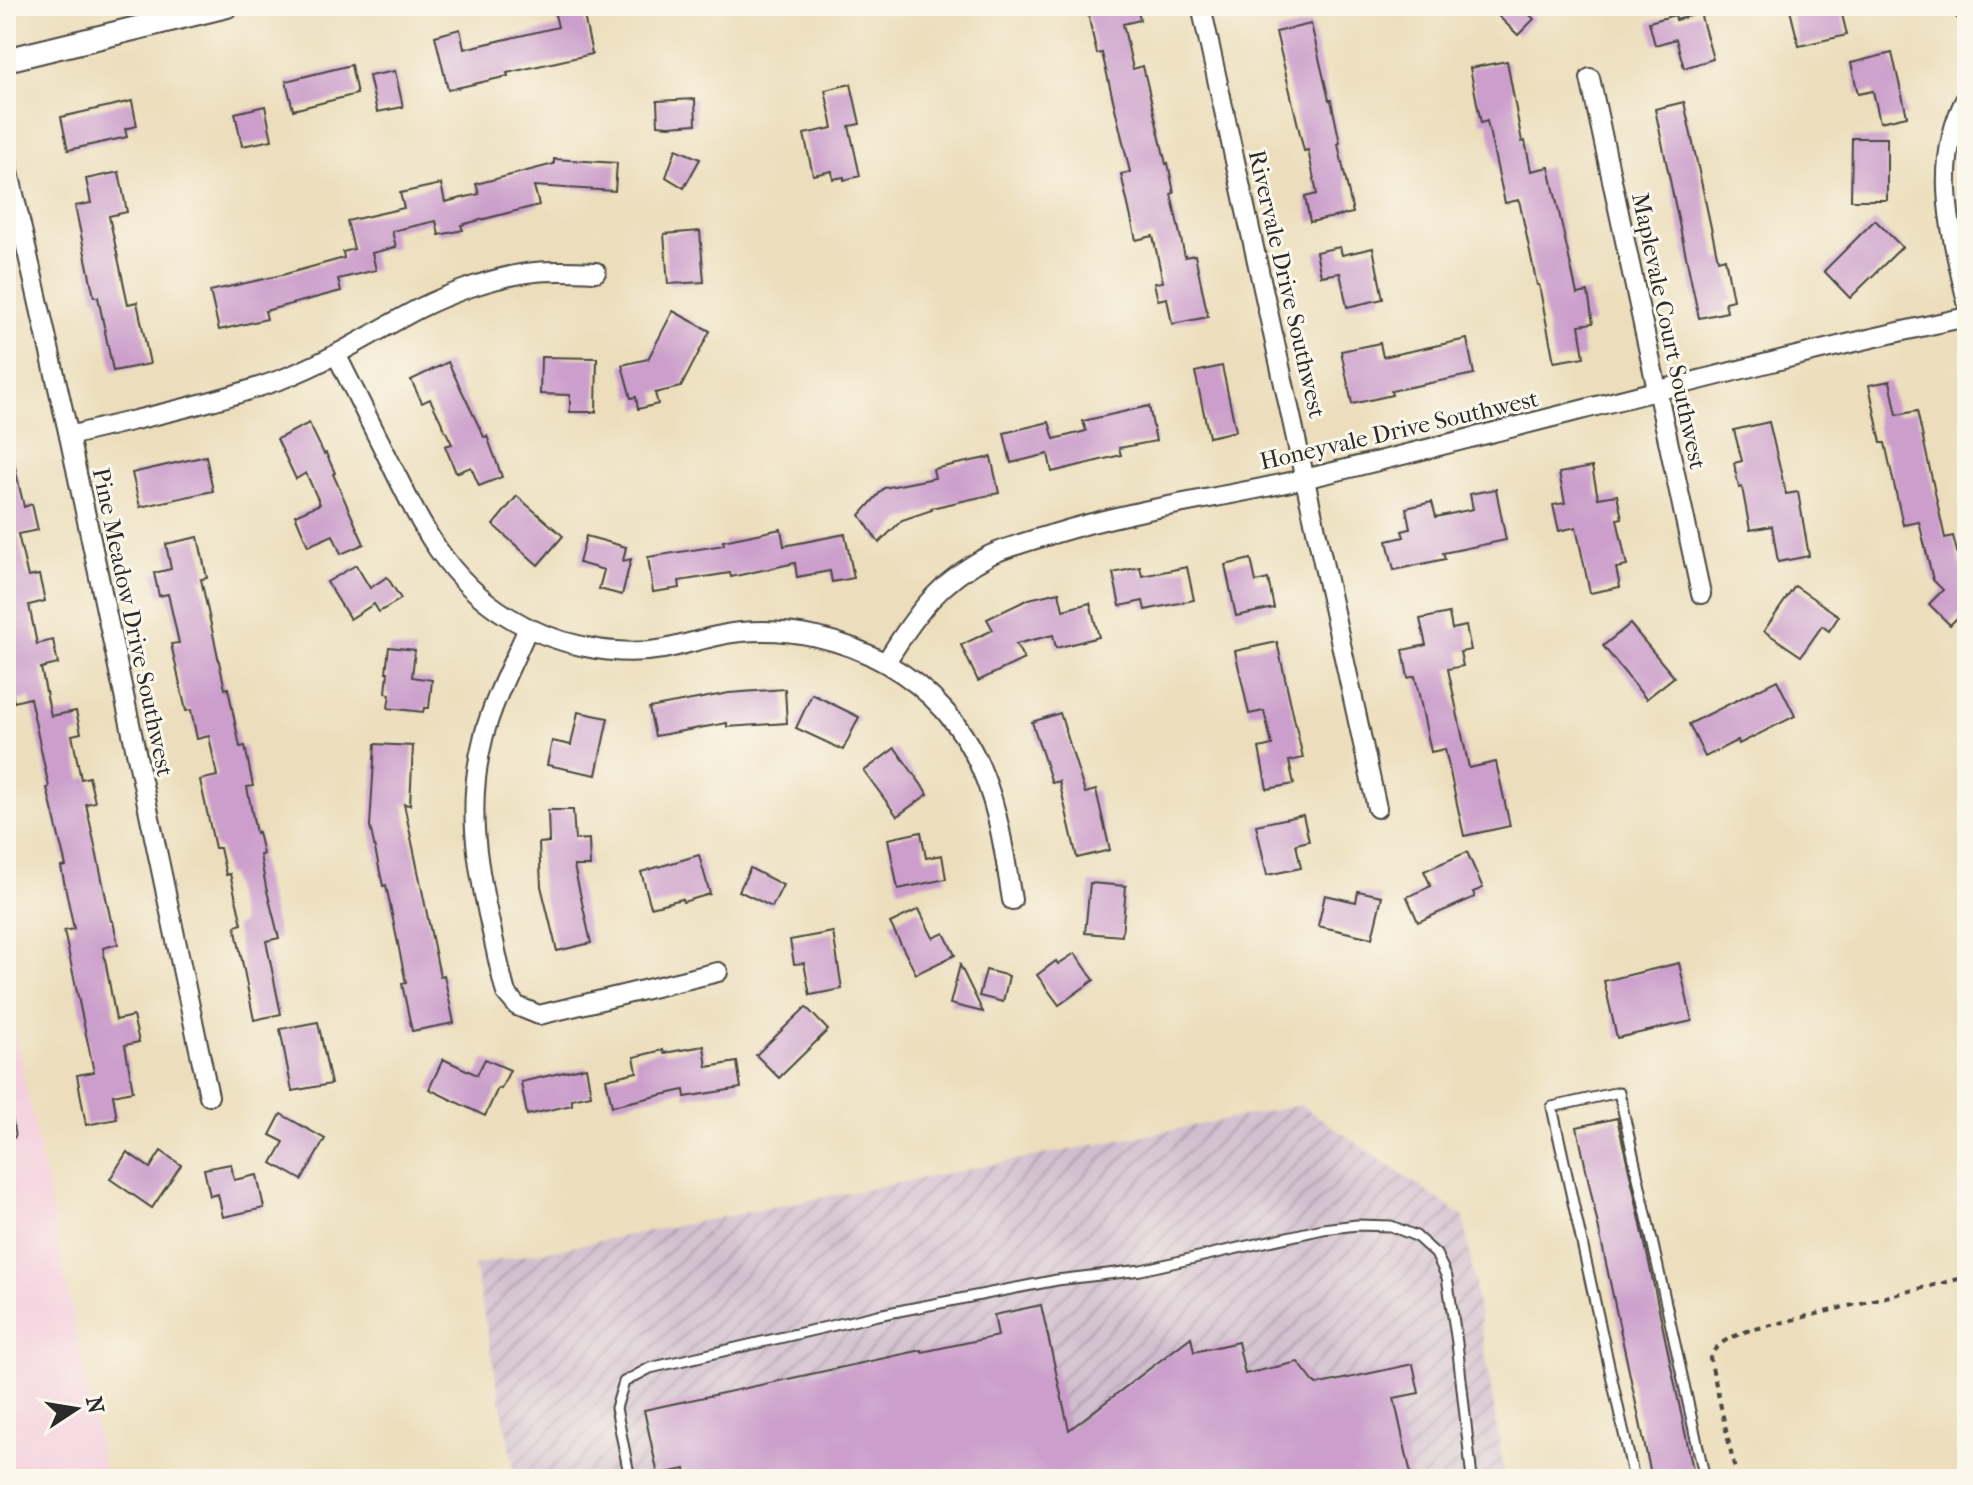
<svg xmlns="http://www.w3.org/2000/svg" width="1973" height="1485" viewBox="0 0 1973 1485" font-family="'IM FELL French Canon',serif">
	<defs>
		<pattern id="industrial-furrows" width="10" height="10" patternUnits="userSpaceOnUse" patternTransform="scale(2)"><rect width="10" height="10" fill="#d0bdce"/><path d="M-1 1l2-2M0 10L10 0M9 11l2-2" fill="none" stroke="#a99aa7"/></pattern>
	</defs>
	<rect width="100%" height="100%" fill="#fbf7ec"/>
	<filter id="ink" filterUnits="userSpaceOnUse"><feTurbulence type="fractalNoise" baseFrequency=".0125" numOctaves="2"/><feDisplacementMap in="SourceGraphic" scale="16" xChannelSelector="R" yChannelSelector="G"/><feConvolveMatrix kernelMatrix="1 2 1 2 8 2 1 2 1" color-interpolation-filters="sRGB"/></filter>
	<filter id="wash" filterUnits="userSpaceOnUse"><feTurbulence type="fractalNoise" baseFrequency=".006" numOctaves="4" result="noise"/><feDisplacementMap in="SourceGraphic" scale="32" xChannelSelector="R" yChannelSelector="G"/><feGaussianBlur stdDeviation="1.8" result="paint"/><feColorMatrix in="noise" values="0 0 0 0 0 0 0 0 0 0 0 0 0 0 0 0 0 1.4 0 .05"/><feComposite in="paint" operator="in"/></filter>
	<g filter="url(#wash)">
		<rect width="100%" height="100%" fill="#ecdebc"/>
		<polygon fill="#f4cfde" points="6,994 37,1139 106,1479 6,1479"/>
		<polygon fill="url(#industrial-furrows)" points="1301,1105 1464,1217 1505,1479 516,1479 474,1265"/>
		<g id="blocks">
			<g fill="#cb9ecb">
				<polygon points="553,6 582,6 592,54 507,73 508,76 448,90 435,36 460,29 464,49 558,27"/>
				<polygon points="1102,6 1137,6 1140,20 1123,24 1133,69 1143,66 1166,164 1168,163 1174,193 1171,194 1185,257 1195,255 1208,317 1172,324 1167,298 1158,300 1154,283 1163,282 1153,236 1136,240 1121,174 1130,172 1102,53 1097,54 1087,10"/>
				<polygon points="1488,6 1521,6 1534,19 1518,35"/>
				<polygon points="1789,6 1840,6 1847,35 1799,46"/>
				<polygon points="1700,13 1713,59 1684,68 1676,39 1655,45 1649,22 1675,15 1676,20"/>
				<polygon points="1311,24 1329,100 1331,100 1340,143 1338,144 1353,213 1310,222 1305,197 1317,194 1308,150 1304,151 1276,32"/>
				<polygon points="1892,53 1907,116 1880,122 1873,91 1858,94 1851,63"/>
				<polygon points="1507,61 1522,142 1525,141 1531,171 1549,167 1577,294 1588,292 1593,323 1579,325 1584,357 1554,362 1539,285 1537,285 1519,200 1505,203 1487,121 1481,123 1470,68"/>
				<polygon points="351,65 357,94 293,110 286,81"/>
				<polygon points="395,71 403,107 377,112 369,76"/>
				<polygon points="851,84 860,124 849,126 860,176 844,180 844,177 833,179 832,171 813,175 804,134 833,128 825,90"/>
				<polygon points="695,99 696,124 669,126 658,125 657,101"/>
				<polygon points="132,101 137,126 125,129 127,137 68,150 61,117"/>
				<polygon points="1684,102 1718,260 1725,258 1733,300 1725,302 1727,312 1699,318 1655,109"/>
				<polygon points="265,106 272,140 242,146 235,113"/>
				<polygon points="1852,138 1887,138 1887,200 1851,200"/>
				<polygon points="676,149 700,159 684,188 666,177"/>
				<polygon points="554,159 617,163 615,191 534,186 539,205 461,225 463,230 439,235 436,221 392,231 396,247 372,253 376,270 338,279 341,291 265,311 267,319 219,330 210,291 282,275 344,258 343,252 354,249 347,221 404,208 400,193 441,184 445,202 479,194 476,184 554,164"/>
				<polygon points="119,172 127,212 109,216 128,304 137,302 150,364 113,371 98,297 94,297 75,206 91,203 86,179"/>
				<polygon points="1875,220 1902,247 1850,298 1824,271"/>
				<polygon points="700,231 704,282 668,284 664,234"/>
				<polygon points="1340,247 1342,255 1373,248 1383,299 1347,307 1340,273 1321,276 1316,252"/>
				<polygon points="673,311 710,331 681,387 655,393 658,404 638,409 636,397 631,398 622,365 648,359"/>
				<polygon points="1467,339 1474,374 1391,391 1392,395 1352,404 1341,351 1380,343 1383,357"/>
				<polygon points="541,357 597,358 596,412 570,412 570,395 540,394"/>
				<polygon points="448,362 484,437 487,436 502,477 479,486 471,467 456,473 445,446 452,444 430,399 422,403 411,380"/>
				<polygon points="1222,366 1236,431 1209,437 1195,372"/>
				<polygon points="1890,381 1897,415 1917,411 1945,538 1953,536 1961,567 1967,573 1967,608 1950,625 1929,604 1943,590 1933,580 1919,522 1903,525 1885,443 1881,443 1869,385"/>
				<polygon points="1149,406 1156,441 1119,448 1121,455 1052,472 1048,454 1011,463 1004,433 1049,422 1054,439 1086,431 1083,421"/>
				<polygon points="1769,422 1786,494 1798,492 1809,556 1778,562 1772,526 1750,530 1742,487 1739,488 1734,463 1742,461 1734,430"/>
				<polygon points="309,423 324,454 326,453 335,473 333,474 364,544 341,554 333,535 308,546 295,515 320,504 306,473 296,479 277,439"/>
				<polygon points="206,456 213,491 140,507 132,473"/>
				<polygon points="991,457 999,493 931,508 932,510 902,520 879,543 860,515 884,488 935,478 933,469"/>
				<polygon points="13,459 24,507 32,504 38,530 18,534 28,577 39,575 45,601 29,605 37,644 53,640 58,664 41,668 51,716 76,711 81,733 72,735 81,779 89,777 95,802 86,804 111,921 113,921 118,944 103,948 116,1020 133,1016 139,1042 125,1045 133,1091 113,1095 117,1119 86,1125 77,1075 94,1072 64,931 74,929 61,867 66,866 47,788 49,787 30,698 14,702 6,665 6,460"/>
				<polygon points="1592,467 1598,498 1617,495 1622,518 1617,519 1627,566 1616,568 1620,587 1590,593 1576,527 1559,531 1553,505 1565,503 1559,473"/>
				<polygon points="1496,489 1506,540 1443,553 1445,559 1394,570 1387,541 1404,537 1402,531 1410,529 1406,508 1432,502 1436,517 1473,509 1470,494"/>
				<polygon points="517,496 563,536 538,565 493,525"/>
				<polygon points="781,529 784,546 845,534 854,578 832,582 830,571 797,577 795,563 731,577 730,573 679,581 680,588 653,592 648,557 724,545 723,541"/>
				<polygon points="586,536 626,547 623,561 631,559 622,595 599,589 604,570 579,563"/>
				<polygon points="198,537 207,578 201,579 225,689 228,688 240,747 245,746 253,786 247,787 256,833 258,832 263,854 260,855 266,887 279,938 266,941 281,1014 254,1020 235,926 242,924 230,874 226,875 220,848 215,848 200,780 217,776 209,736 197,739 191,710 186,711 171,644 179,643 168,594 159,596 154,573 171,569 166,544"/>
				<polygon points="1251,559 1256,582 1268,579 1274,608 1236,616 1225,565"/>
				<polygon points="356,565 370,588 387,577 401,599 379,612 374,604 350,619 327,582"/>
				<polygon points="1140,567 1142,576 1187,567 1194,600 1145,610 1143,601 1120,606 1113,573"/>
				<polygon points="1795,586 1839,616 1829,631 1822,626 1801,656 1764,631"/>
				<polygon points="1059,592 1063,610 1090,603 1099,637 1056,648 1053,635 1016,644 1024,659 978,681 961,645 993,630 987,619 1029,599"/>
				<polygon points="1449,613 1452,629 1466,626 1471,650 1460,652 1463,666 1448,669 1469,768 1496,762 1510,826 1464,836 1445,749 1431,752 1415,676 1408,678 1403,650 1426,645 1420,619"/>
				<polygon points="1630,624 1674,677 1646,699 1603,646"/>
				<polygon points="1277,642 1303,758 1289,761 1294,784 1267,789 1259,748 1272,745 1264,711 1249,714 1235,651"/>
				<polygon points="389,647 415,650 412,677 432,680 429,708 424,708 423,712 388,708 390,694 386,693 388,672 386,672"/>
				<polygon points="1777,680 1795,716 1739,744 1738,740 1705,757 1689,724"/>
				<polygon points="785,689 787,723 727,727 727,723 655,736 649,708 729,693"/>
				<polygon points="812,694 859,717 843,750 796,728"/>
				<polygon points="578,712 608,718 596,775 547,765 552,741 571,745"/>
				<polygon points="1060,713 1085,793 1096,790 1110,850 1077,858 1059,781 1052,783 1032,722"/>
				<polygon points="375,744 413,746 410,805 404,804 440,976 444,975 454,1023 412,1031 402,984 406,983 386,885 383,886 370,826"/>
				<polygon points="895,748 928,794 897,816 864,771"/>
				<polygon points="548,810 573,810 575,840 589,839 590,866 574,866 591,943 557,951 541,886 539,843 549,842"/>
				<polygon points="1303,815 1309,841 1296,844 1301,868 1267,875 1256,825"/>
				<polygon points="921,832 926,858 942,855 946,879 898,889 888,839"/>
				<polygon points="1467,852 1483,888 1473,892 1475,897 1418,922 1407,897 1431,886 1424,871"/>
				<polygon points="699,855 710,894 683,902 682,899 651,907 641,872"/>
				<polygon points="750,868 783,885 772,907 739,891"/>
				<polygon points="1090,883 1126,886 1122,936 1085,933"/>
				<polygon points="1358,891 1382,896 1372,938 1318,926 1325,895 1356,902"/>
				<polygon points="919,909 933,938 944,933 955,955 916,974 890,923"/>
				<polygon points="833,932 842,989 810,995 804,963 794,964 790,940"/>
				<polygon points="1075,953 1094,980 1059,1005 1037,975 1056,961 1058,964"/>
				<polygon points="1679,963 1692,1021 1617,1038 1604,981"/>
				<polygon points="960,965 983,1012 950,1004"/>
				<polygon points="986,970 1009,976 1003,1002 979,996"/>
				<polygon points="806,1007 828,1030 779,1078 756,1055"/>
				<polygon points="318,1022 331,1084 292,1091 280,1029"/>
				<polygon points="704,1046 707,1067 737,1062 741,1088 685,1097 684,1090 612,1106 606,1079 637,1072 634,1057 663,1050 664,1053"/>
				<polygon points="443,1059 477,1075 485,1059 510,1070 501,1089 498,1088 485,1116 429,1089"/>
				<polygon points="586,1067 591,1095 572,1099 572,1105 527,1115 521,1082"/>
				<polygon points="281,1114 325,1139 302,1180 272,1163 284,1142 270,1135"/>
				<polygon points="1617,1118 1634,1192 1695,1479 1652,1479 1577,1127"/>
				<polygon points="161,1151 181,1165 152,1208 110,1179 127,1152 150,1168"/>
				<polygon points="231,1164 234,1180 257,1175 264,1208 223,1217 218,1194 210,1196 204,1169"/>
				<polygon points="1041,1305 1069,1430 1191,1337 1194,1352 1238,1342 1245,1374 1298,1362 1316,1385 1413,1364 1419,1393 1394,1398 1412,1479 687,1479 685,1469 658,1475 644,1410 922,1350 922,1352 998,1336 994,1315"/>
			</g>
		</g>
	</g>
	<g filter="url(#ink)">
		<use href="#blocks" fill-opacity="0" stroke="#484641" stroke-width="2"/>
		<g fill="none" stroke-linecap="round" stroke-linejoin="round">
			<defs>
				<g id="service">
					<polyline points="6,1117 10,1134"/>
					<polyline points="630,1479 616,1408 624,1382 650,1368 878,1315 1057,1280 1141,1270 1323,1229 1357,1225 1391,1226 1416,1236 1436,1254 1447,1277 1457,1343 1472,1479"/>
					<polyline points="1634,1479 1552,1107 1619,1092 1705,1479"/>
				</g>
				<g id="minor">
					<polyline points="1201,6 1377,808"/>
					<polyline points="1958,6 1967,13"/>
					<polyline points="1590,78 1701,594"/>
					<path d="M 1967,96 C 1931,163 1951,233 1967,302"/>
					<polyline points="6,159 69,436 209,1096"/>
					<path d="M 337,356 C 355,392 373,428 391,464 C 421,525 447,579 507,616 C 552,644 612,658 664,649 C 690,644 715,634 741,632 C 843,623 947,678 984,776 C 1000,816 1005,858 1012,900"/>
					<path d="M 69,436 C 140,418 213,404 282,379 C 332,360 372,333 418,309 C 452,292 497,276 535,272 C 555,270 575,271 596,272"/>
					<path d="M 528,628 C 513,663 494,698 484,735 C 466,803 476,861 491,928 C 496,950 500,972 506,993 L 517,1006 L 539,1015 L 718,972"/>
					<path d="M 886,662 C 916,614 938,582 990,555 C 1010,546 1032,540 1053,534 C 1136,508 1223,498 1308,478 C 1528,426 1746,364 1967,317"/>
				</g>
				<polyline id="tertiary" points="6,60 227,6"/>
			</defs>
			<use href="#service" stroke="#484641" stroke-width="13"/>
			<use href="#minor" stroke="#484641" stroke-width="22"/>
			<use href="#tertiary" stroke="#484641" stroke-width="26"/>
			<path stroke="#484641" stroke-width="4" stroke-dasharray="6 6" stroke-linecap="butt" d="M 1737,1479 L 1710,1358 C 1717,1341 1731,1338 1747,1331 L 1967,1277"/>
			<use href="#service" stroke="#fff" stroke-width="9"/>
			<use href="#minor" stroke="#fff" stroke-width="18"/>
			<use href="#tertiary" stroke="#fff" stroke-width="22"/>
		</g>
	</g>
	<g text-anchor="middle" stroke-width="6" stroke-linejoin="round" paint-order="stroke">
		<g font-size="24" fill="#2b2b2b" stroke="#fbf7ec">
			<text transform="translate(1287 284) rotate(77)" y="8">Rivervale Drive Southwest</text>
			<text transform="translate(1669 331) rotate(78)" y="8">Maplevale Court Southwest</text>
			<text transform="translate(1399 430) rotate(-13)" y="8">Honeyvale Drive Southwest</text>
			<text transform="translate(133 622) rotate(78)" y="8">Pine Meadow Drive Southwest</text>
		</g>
	</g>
	<rect width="1973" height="1485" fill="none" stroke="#fbf7ec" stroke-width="32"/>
	<g transform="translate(76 1409) rotate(78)" stroke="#fbf7ec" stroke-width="6" paint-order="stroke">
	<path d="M0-6L14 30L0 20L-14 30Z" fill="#2b2b2b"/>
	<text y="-12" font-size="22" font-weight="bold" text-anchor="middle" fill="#2b2b2b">N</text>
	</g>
</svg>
